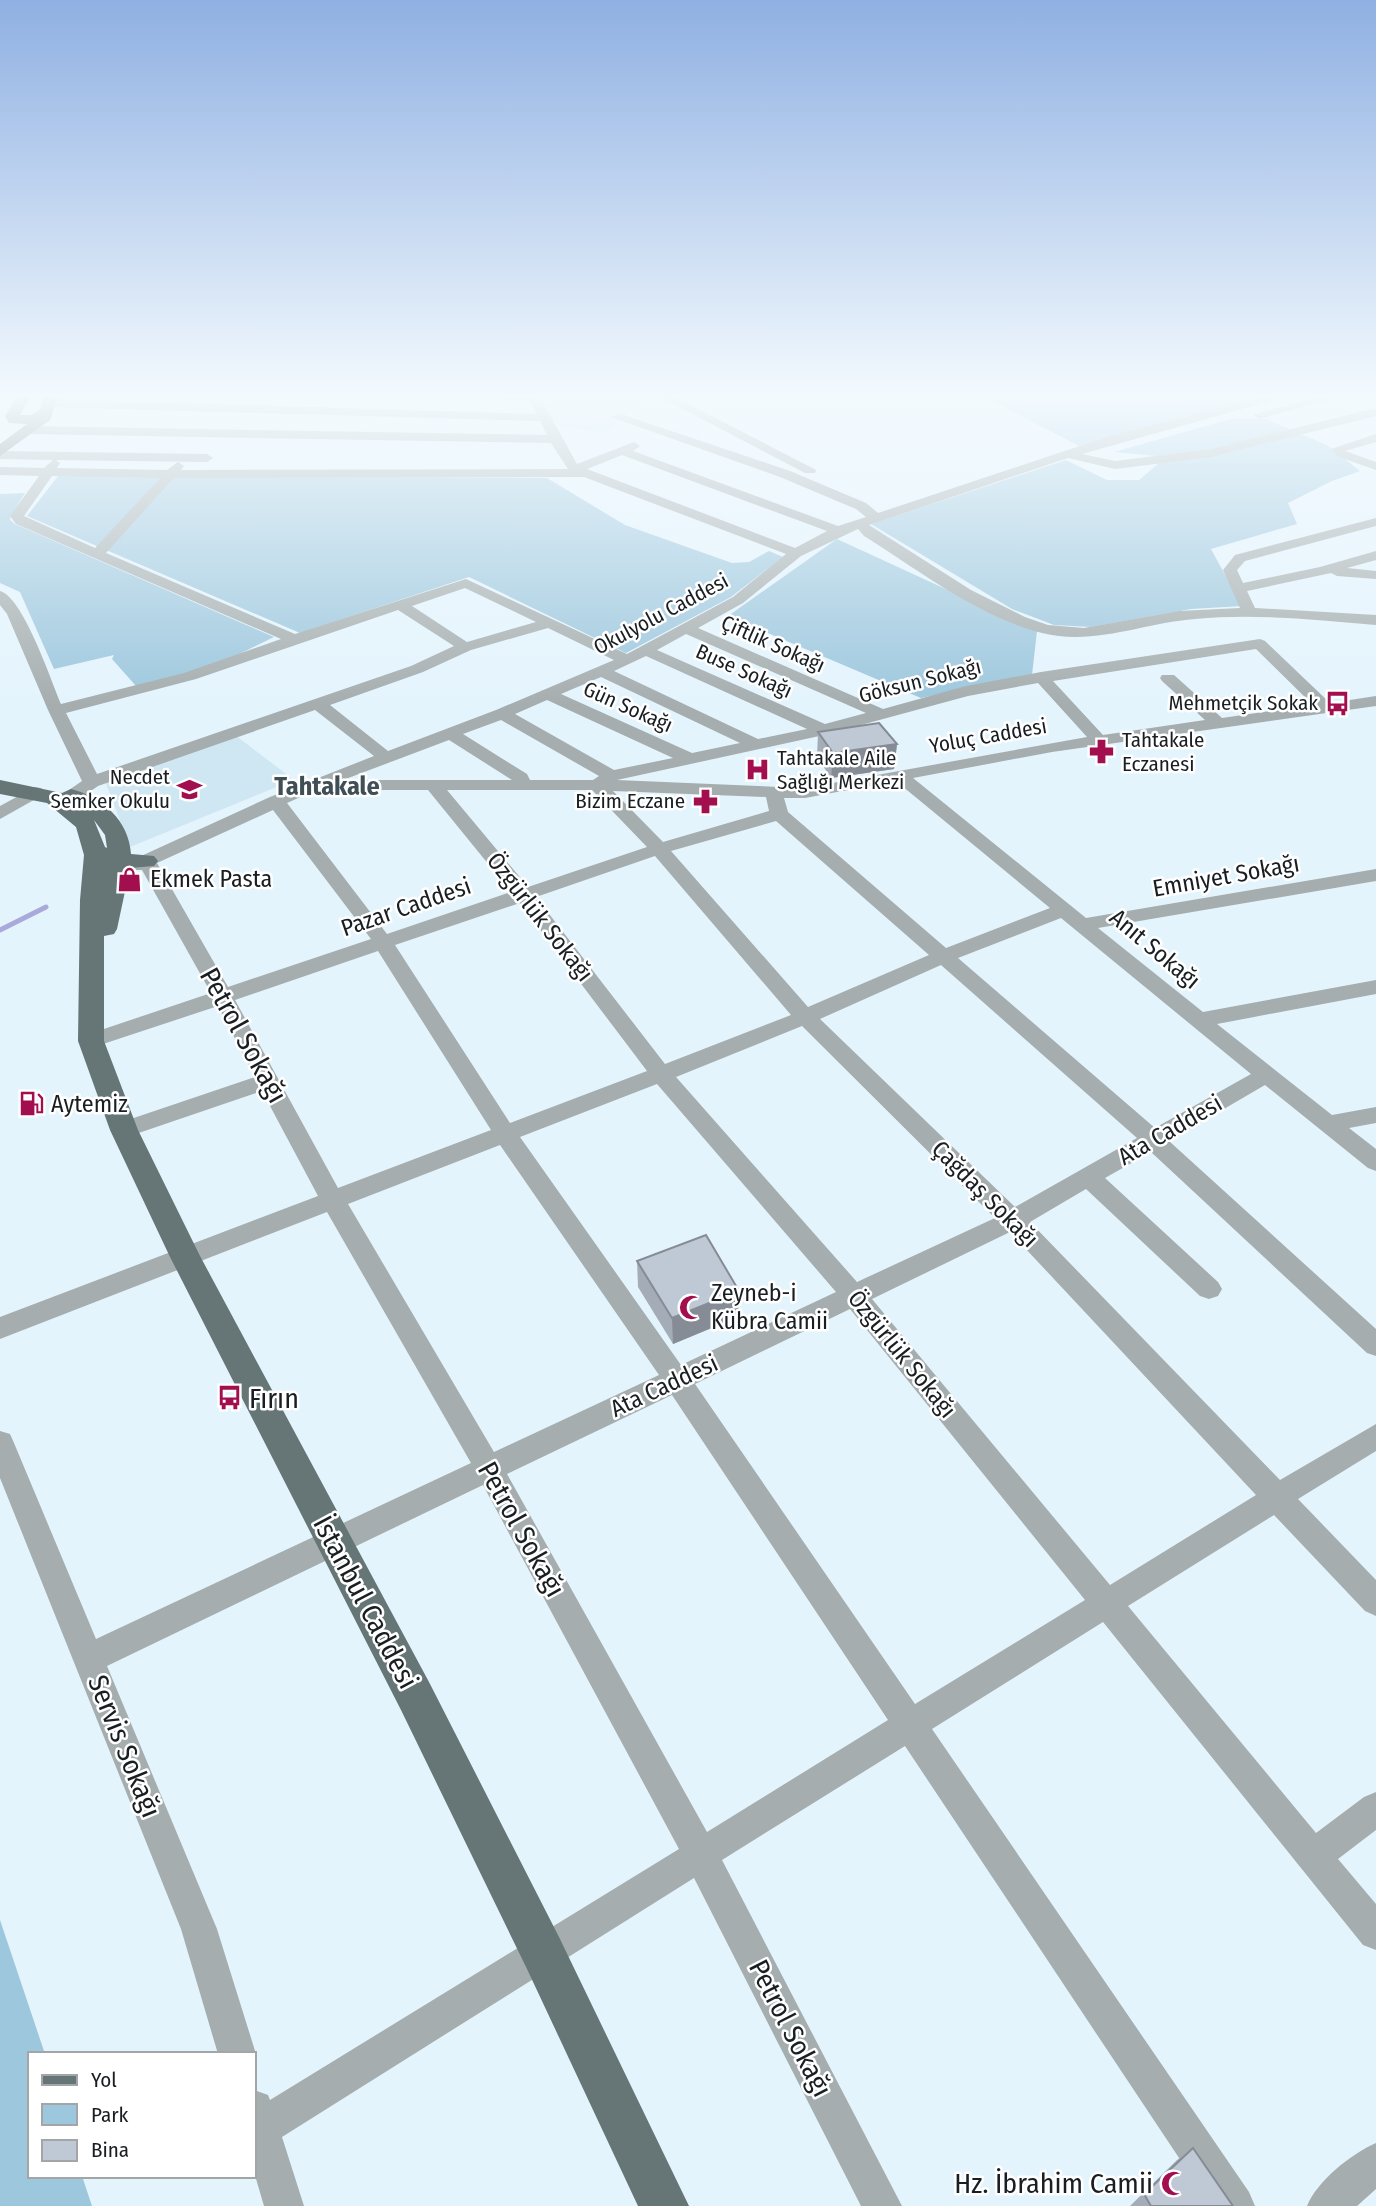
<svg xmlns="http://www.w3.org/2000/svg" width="1376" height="2206" viewBox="0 0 1376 2206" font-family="'Fira Sans Condensed',sans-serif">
	<rect width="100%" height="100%" fill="#e4f4fd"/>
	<g fill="#cfe7f3">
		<polygon points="541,397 644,397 646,398 606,433 557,427"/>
		<polygon points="235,735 294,780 130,847 105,781"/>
	</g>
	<g fill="#9dc7dd">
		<polygon points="985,397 1265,397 1079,446"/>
		<polygon points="1230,419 1266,419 1327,445 1360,471 1332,481 1288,503 1297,524 1211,549 1242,606 1191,609 1091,627 1054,625 1012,609 871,524 1066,460 1107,480 1139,480 1166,457 1114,452"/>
		<polygon points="58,476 547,478 625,525 732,563 749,562 769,551 783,557 731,597 626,653 469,577 300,633 27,516"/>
		<polygon points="25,493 11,516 10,520 15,524 274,637 217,665 136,686 112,659 114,655 54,669 20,592 0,583 0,494"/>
		<polygon points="837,539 1037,631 1032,675 921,698 728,616"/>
		<polygon points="0,1920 45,2054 30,2054 30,2176 82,2176 92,2206 0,2206"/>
	</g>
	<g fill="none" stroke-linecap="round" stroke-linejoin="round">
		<polyline stroke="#a9a9da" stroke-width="5" points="0,930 46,907"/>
		<g fill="#a5adae" fill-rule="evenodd">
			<path d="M 499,397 L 540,397 L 577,464 L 634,442 L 640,446 L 633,451 L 838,526 L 866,517 L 856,509 L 780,477 L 611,417 L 621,414 L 790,471 L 866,503 L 878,513 L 1110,436 L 1264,397 L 1284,397 L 1082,454 L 1115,461 L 1211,449 L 1376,408 L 1376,416 L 1211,457 L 1115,469 L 1068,458 L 869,525 L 971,590 L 1025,617 L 1048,625 L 1084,628 L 1179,611 L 1240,608 L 1223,570 L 1235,555 L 1376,518 L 1376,526 L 1245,561 L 1237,570 L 1243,583 L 1320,567 L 1376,551 L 1376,560 L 1347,568 L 1376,571 L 1376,579 L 1337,576 L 1331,573 L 1247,591 L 1255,608 L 1376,615 L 1376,625 C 1316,620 1255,613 1195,619 C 1143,623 1094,646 1042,633 C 977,616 920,571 864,536 L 858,529 L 801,556 L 743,603 L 698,628 L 883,709 L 966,686 L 1041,672 L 1260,639 L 1265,641 L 1330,703 L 1376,696 L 1376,706 L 1052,752 L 913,778 L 1086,918 L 1376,869 L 1376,881 L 1098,928 L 1203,1012 L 1376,980 L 1376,994 L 1217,1024 L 1332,1115 L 1376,1107 L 1376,1123 L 1349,1128 L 1376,1149 L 1376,1171 L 1368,1168 L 1265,1085 L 1169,1141 L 1376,1329 L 1376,1356 L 1367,1353 L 1151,1152 L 1105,1178 L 1218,1282 L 1222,1289 L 1218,1296 L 1209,1299 L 1200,1296 L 1086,1189 L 1030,1222 L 1280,1480 L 1376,1424 L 1376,1451 L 1298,1499 L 1376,1580 L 1376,1616 L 1365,1611 L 1274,1515 L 1128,1606 L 1316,1833 L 1364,1797 L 1376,1792 L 1376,1830 L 1338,1859 L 1376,1904 L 1376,1950 L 1363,1945 L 1103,1622 L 932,1729 L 1249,2192 L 1255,2206 L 1211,2206 L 905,1746 L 722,1860 L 902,2206 L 861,2206 L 694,1878 L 282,2137 L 304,2206 L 264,2206 L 254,2172 L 254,2090 L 268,2095 L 270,2100 L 679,1849 L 483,1485 L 107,1666 L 217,1929 L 256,2054 L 254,2059 L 254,2054 L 218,2054 L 181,1929 L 0,1478 L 0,1431 L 10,1434 L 14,1443 L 96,1639 L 471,1463 L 327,1212 L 0,1339 L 0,1317 L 318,1196 L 262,1091 L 124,1138 L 116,1136 L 112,1130 L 116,1124 L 255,1077 L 218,1006 L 91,1048 L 83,1046 L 80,1041 L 83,1036 L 211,993 L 142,870 L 128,870 L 125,866 L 128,862 L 270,797 L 374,756 L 315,710 L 98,786 L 68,807 L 56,807 L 53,803 L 56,799 L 82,781 L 48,710 L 7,614 L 0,605 L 0,591 C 23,597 51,680 61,704 L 184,673 L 281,639 L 16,524 L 10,516 L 39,476 L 0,475 L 0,467 L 44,468 L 53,460 L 0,459 L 0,451 L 207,454 L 213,458 L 207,462 L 56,460 L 60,463 L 57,468 L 167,470 L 178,462 L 184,466 L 181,470 L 568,469 L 551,443 L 29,434 L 23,430 L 29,426 L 547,435 L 540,421 L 49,407 L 43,403 L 49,399 L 537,414 L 530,401 L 505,400 ZM 622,455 L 827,531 L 795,548 L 587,469 ZM 52,476 L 160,478 L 95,548 L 24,516 ZM 584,477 L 786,554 L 733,597 L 627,654 L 466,579 L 295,634 L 106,553 L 174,478 ZM 465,588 L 536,622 L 467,642 L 412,606 ZM 398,610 L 454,646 L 411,666 L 97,774 L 66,713 L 196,679 ZM 548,628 L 614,660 L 496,710 L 388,751 L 330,705 L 423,672 L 471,650 ZM 686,634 L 866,713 L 825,724 L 657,650 ZM 1256,649 L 1313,705 L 1222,718 L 1174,675 L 1162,675 L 1160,678 L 1162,681 L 1205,720 L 1103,735 L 1053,681 ZM 646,656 L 807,729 L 758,739 L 614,671 ZM 601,677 L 740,743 L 692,753 L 561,694 ZM 1038,683 L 1087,737 L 805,788 L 617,780 L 824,735 L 968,696 ZM 547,700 L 673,758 L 614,770 L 515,714 ZM 501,720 L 599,776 L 593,780 L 530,780 L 527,774 L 463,734 ZM 449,740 L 512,780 L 343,780 ZM 896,781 L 1050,908 L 946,948 L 788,812 L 784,798 L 805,798 ZM 323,787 L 330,790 L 428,790 L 511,892 L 387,934 L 287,803 ZM 447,790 L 592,790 L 647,847 L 528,887 ZM 613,791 L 766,797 L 769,811 L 663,842 ZM 273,810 L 371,939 L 228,987 L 157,863 ZM 776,821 L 929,955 L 808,1007 L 671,851 ZM 655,856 L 791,1015 L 665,1064 L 536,897 ZM 520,903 L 647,1071 L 510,1123 L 395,945 ZM 1061,918 L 1251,1074 L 1155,1128 L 958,958 ZM 378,951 L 491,1130 L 338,1188 L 235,1000 ZM 941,965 L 1137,1138 L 1015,1207 L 820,1019 ZM 802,1026 L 995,1218 L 857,1282 L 676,1077 ZM 657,1084 L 836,1292 L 681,1365 L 520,1137 ZM 500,1145 L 659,1375 L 494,1452 L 348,1204 ZM 1010,1232 L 1256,1495 L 1110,1585 L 872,1299 ZM 850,1309 L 1085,1600 L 915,1704 L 695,1384 ZM 672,1395 L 888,1720 L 707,1832 L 507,1474 Z"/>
			<polygon points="660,397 675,397 816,470 815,473 805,473"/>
			<polygon points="1319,397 1340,397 1259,419 1253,415"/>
			<polygon points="1376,434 1376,442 1345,451 1376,462 1376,470 1336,456 1331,449"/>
			<polygon points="35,787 41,788 44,792 41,796 0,819 0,806"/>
			<path d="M 1376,2143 L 1376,2189 L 1357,2206 L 1307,2206 C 1317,2181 1351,2154 1376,2143 Z"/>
		</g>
		<g fill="#667576" fill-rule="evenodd">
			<polygon points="16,397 30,397 20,415 31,415 40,410 44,397 58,397 50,420 0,456 0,444 27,424 9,423 5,416"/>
			<path d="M 0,780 L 62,793 L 71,789 C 103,797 129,821 131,854 L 154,856 L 158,861 L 154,866 L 130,868 L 117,929 L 114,934 L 104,936 L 104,1041 L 138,1130 L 200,1256 L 429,1682 L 559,1937 L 689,2206 L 638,2206 L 527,1969 L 401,1710 L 170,1257 L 110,1130 L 78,1041 L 80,900 L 84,855 L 76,827 L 47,803 L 0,794 ZM 94,820 L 105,835 L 107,848 L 105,847 Z"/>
		</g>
	</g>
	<g fill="#a4acb7">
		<polygon points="818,732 897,744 894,769 831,778 817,757"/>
		<polygon points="637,1261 738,1317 673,1344 638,1287"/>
		<polygon points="1193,2148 1233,2206 1130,2206 1177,2160"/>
	</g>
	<g fill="#868c95">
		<polygon points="897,744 894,769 831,778 833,753"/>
		<polygon points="739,1291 738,1317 673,1344 672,1318"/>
	</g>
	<g fill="#bfc8d5" stroke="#868c95" stroke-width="2">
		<polygon points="879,723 897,744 833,753 818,732"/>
		<polygon points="706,1235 739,1291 672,1318 637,1261"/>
		<polygon points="1193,2148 1233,2206 1151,2206 1144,2194"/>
	</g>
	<linearGradient id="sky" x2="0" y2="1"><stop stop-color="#8fb0e2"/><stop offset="0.56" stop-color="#f3fafe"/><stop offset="1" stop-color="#f3fafe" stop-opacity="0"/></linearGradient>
	<rect width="1376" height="706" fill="url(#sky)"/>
	<defs>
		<symbol id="bus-bare" viewBox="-9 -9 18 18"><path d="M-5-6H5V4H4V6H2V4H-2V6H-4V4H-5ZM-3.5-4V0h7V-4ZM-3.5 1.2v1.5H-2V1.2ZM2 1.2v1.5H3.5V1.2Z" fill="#a30e4f" stroke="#fff" stroke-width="2.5" paint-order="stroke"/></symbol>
		<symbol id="pharmacy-bare" viewBox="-9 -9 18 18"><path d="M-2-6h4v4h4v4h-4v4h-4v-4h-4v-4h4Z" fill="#a30e4f" stroke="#fff" stroke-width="2.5" paint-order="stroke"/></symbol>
		<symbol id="hospital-bare" viewBox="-9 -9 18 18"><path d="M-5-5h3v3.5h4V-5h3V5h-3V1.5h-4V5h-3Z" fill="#a30e4f" stroke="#fff" stroke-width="2.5" paint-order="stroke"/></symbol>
		<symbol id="school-bare" viewBox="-9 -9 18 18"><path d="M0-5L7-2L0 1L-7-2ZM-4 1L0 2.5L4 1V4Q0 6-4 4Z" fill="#a30e4f" stroke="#fff" stroke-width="2.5" paint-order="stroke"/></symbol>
		<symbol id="shop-bare" viewBox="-9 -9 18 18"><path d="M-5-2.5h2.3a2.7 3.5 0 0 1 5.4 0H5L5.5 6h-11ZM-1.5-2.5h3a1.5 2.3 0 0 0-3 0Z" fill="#a30e4f" stroke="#fff" stroke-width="2.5" paint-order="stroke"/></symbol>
		<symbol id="fuel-bare" viewBox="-9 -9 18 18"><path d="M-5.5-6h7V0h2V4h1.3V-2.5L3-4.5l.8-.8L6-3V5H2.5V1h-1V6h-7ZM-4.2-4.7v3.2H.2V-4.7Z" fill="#a30e4f" stroke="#fff" stroke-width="2.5" paint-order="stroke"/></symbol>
		<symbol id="mosque-bare" viewBox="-9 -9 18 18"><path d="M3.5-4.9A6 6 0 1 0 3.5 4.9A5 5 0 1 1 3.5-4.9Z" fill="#a30e4f" stroke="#fff" stroke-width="2.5" paint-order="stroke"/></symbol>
	</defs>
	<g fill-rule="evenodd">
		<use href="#bus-bare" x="1320" y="686" width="35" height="35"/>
		<use href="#pharmacy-bare" x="1084" y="734" width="35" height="35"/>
		<use href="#hospital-bare" x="740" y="752" width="35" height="35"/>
		<use href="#school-bare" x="172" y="772" width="35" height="35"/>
		<use href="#pharmacy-bare" x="688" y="784" width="35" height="35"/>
		<use href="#shop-bare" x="112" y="862" width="35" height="35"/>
		<use href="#fuel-bare" x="14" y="1086" width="35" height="35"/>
		<use href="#mosque-bare" x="674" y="1290" width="35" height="35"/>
		<use href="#bus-bare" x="212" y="1380" width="35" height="35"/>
		<use href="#mosque-bare" x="1156" y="2166" width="35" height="35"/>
	</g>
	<g text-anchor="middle" stroke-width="5" stroke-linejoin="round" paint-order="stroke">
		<g font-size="21" fill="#181e21" stroke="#fff">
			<text transform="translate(661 614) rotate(-28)" y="7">Okulyolu Caddesi</text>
			<text transform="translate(773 644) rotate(24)" y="7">Çiftlik Sokağı</text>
			<text transform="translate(744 671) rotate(24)" y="7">Buse Sokağı</text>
			<text transform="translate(920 681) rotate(-14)" y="7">Göksun Sokağı</text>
			<text transform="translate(628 707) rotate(24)" y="7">Gün Sokağı</text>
			<text transform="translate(988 736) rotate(-10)" y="7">Yoluç Caddesi</text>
		</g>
		<g font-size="21" fill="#181e21" stroke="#fff" text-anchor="end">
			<text x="1318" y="710">Mehmetçik Sokak</text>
			<text x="1122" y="747" text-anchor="start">Tahtakale<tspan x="1122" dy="24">Eczanesi</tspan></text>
			<text x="777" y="765" text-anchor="start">Tahtakale Aile<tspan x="777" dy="24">Sağlığı Merkezi</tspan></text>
			<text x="170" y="784">Necdet<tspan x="170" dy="24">Semker Okulu</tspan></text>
			<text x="685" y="808">Bizim Eczane</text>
		</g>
		<g font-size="24" fill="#181e21" stroke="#fff">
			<text transform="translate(1226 876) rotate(-10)" y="8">Emniyet Sokağı</text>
			<text transform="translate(406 907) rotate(-19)" y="8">Pazar Caddesi</text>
			<text transform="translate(540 917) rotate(52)" y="8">Özgürlük Sokağı</text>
			<text transform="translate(1155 949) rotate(40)" y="8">Anıt Sokağı</text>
			<text transform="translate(1170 1130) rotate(-30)" y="8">Ata Caddesi</text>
			<text transform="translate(985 1194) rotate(45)" y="8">Çağdaş Sokağı</text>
			<text transform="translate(902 1354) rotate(51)" y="8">Özgürlük Sokağı</text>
			<text transform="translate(664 1386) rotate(-25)" y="8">Ata Caddesi</text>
		</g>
		<g font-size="24" fill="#181e21" stroke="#fff" text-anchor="start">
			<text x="150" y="887">Ekmek Pasta</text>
			<text x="51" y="1112">Aytemiz</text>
			<text x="711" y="1301">Zeyneb-i<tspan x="711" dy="28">Kübra Camii</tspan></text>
		</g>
		<g font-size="26" font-weight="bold" fill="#404e55" stroke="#fff">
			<text x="327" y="795">Tahtakale</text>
		</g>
		<g font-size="28" fill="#181e21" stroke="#fff">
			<text transform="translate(244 1035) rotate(61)" y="10">Petrol Sokağı</text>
			<text transform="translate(522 1529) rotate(61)" y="10">Petrol Sokağı</text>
			<text transform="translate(366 1602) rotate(62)" y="10">İstanbul Caddesi</text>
			<text transform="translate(125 1746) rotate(68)" y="10">Servis Sokağı</text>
			<text transform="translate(791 2028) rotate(63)" y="10">Petrol Sokağı</text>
		</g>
		<g font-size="28" fill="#181e21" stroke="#fff" text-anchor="start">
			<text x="249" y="1408">Fırın</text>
			<text x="1153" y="2193" text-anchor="end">Hz. İbrahim Camii</text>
		</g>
	</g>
	<rect x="28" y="2052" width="228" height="126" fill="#ffffff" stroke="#a3a5a6" stroke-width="2"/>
	<rect x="42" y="2075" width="35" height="10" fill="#667576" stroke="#a3a5a6" stroke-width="2"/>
	<text x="91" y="2087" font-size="21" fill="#181e21">Yol</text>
	<rect x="42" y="2104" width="35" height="21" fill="#9dc7dd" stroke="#a3a5a6" stroke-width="2"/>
	<text x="91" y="2122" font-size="21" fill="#181e21">Park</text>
	<rect x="42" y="2140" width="35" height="21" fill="#bfc8d5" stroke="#a3a5a6" stroke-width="2"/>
	<text x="91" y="2157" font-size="21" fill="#181e21">Bina</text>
</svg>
